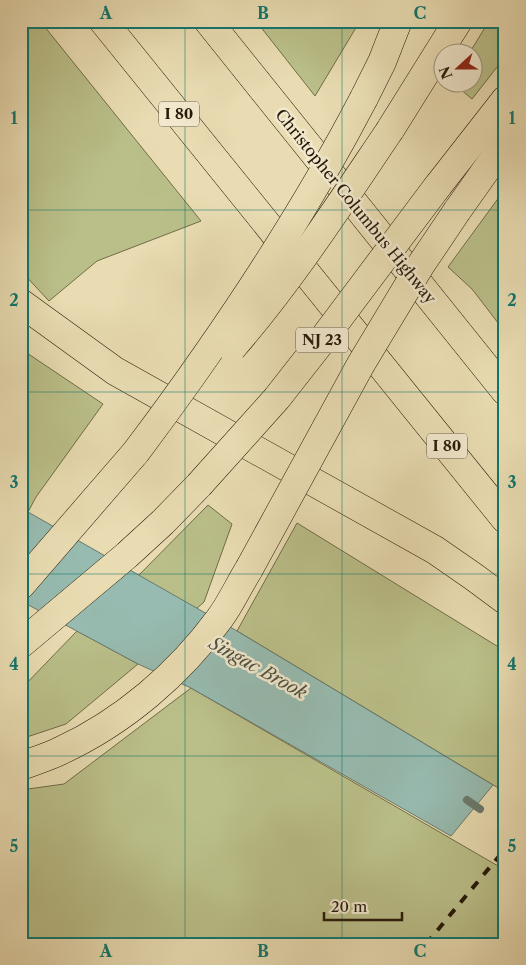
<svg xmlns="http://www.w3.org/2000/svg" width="526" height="965" viewBox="0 0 526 965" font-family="'Libre Caslon Text',serif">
	<rect width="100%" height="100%" fill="#e9dcb2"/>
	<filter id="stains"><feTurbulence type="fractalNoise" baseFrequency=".004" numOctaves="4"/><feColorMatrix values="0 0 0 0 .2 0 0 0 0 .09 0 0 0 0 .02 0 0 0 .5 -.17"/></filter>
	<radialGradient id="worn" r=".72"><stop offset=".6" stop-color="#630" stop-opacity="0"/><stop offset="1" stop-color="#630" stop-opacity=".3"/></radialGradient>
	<g fill="#babf89" stroke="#706c49">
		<polygon points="21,21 40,21 201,221 97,261 49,301 21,271"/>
		<polygon points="256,21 360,21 315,96"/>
		<polygon points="489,21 505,21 505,57 472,99 453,83 474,82 474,52 470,52"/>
		<polygon points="505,189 505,332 472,289 448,267"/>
		<polygon points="21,349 103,404 36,497 28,512 21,508"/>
		<polygon points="208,505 232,524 204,602 196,609 138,576"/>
		<polygon points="297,523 505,651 505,792 237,631"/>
		<polygon points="77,631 138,664 66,724 21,739 21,689"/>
		<polygon points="191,688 505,870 505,944 21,944 21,790 64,784"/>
	</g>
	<polygon fill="#97bbb0" stroke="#6a7a6d" points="21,508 237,631 493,785 451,836 191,688 138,664 21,601"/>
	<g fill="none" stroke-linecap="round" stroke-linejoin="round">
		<polyline stroke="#6a7a6d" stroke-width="8" points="467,800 480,809"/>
		<defs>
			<g id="trunk">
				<polyline points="437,187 505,100"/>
				<polyline points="21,644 127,555 163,522 199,485"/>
			</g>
			<g id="motorway">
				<polyline points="103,21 505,519"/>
				<polyline points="208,21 505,391"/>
				<polyline points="364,98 382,62 398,21"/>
				<polyline points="390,130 458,21"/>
				<polyline points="457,211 505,143"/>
				<polyline points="21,303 115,371 435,550 474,577 505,600"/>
				<polyline points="21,585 136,452"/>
				<path d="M 21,766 C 34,761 48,757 60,751 C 123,722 179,674 220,618 C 231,603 239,585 249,569"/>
			</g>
		</defs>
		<use href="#trunk" stroke="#261909" stroke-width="29"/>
		<use href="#motorway" stroke="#261909" stroke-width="29"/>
		<use href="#trunk" stroke="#e9dcb2" stroke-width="28"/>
		<use href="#motorway" stroke="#e9dcb2" stroke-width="28"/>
		<polyline stroke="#261909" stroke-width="4" stroke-dasharray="9 9" stroke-linecap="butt" points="426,944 505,849"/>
		<defs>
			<polyline id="trunk-bridge" points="199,485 277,398 317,347 437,187"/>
			<g id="motorway-bridge">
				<path d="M 232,348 C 291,280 340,204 390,130"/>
				<path d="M 136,452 C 221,339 299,223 364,98"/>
				<polyline points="249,569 361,364 420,266 457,211"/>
			</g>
		</defs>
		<use href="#trunk-bridge" stroke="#261909" stroke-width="29" stroke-linecap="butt"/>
		<use href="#motorway-bridge" stroke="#261909" stroke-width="29" stroke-linecap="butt"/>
		<use href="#trunk-bridge" stroke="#e9dcb2" stroke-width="28"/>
		<use href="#motorway-bridge" stroke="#e9dcb2" stroke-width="28"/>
	</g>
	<path fill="none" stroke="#0f766e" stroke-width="1" stroke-opacity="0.55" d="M 185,21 L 185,944M 342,21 L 342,944M 21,210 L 505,210M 21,392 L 505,392M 21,574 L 505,574M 21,756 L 505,756"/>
	<g text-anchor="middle" stroke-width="5" stroke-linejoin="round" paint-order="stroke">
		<g fill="#f1e8cd" stroke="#635744" stroke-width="1">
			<rect x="159" y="101.5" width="40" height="25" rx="4"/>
			<rect x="296" y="327.5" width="52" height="25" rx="4"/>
			<rect x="427" y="433.5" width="40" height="25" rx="4"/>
		</g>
		<g font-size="15" font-weight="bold" fill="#261909">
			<text x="179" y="119">I 80</text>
			<text x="322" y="345">NJ 23</text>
			<text x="447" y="451">I 80</text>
		</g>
		<g font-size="16" fill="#261909" stroke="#f1e8cd">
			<text transform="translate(356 206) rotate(51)" y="6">Christopher Columbus Highway</text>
		</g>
		<g font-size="18" font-style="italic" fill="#4e5243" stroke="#f1e8cd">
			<text transform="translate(258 668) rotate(29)" y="6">Singac Brook</text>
		</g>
	</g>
	<rect width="526" height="965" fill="none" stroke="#e9dcb2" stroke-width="55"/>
	<g transform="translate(458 68) rotate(249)"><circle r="24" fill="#f1e8cd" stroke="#a0957f"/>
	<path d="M0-4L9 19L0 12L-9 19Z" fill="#8f2418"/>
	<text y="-8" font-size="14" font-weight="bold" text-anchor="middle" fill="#261909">N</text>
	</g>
	<path d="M324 912v8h78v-8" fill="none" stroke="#261909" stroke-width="2.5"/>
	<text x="331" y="912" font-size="15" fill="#261909" stroke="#f1e8cd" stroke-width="4" paint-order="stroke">20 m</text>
	<rect x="28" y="28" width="470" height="910" fill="none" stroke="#0f766e" stroke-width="2"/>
	<g font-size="16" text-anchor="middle" font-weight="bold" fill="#0f766e">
		<text x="106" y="19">A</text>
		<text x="263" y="19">B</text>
		<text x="420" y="19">C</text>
		<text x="14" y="124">1</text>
		<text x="512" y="124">1</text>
		<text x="14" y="306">2</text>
		<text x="512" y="306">2</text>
		<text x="14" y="488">3</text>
		<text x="512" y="488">3</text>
		<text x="14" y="670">4</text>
		<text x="512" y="670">4</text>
		<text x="14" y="852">5</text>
		<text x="512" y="852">5</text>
		<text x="106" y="957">A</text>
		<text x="263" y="957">B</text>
		<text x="420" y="957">C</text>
	</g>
	<rect width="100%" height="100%" filter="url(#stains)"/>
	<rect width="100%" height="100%" fill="url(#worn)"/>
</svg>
